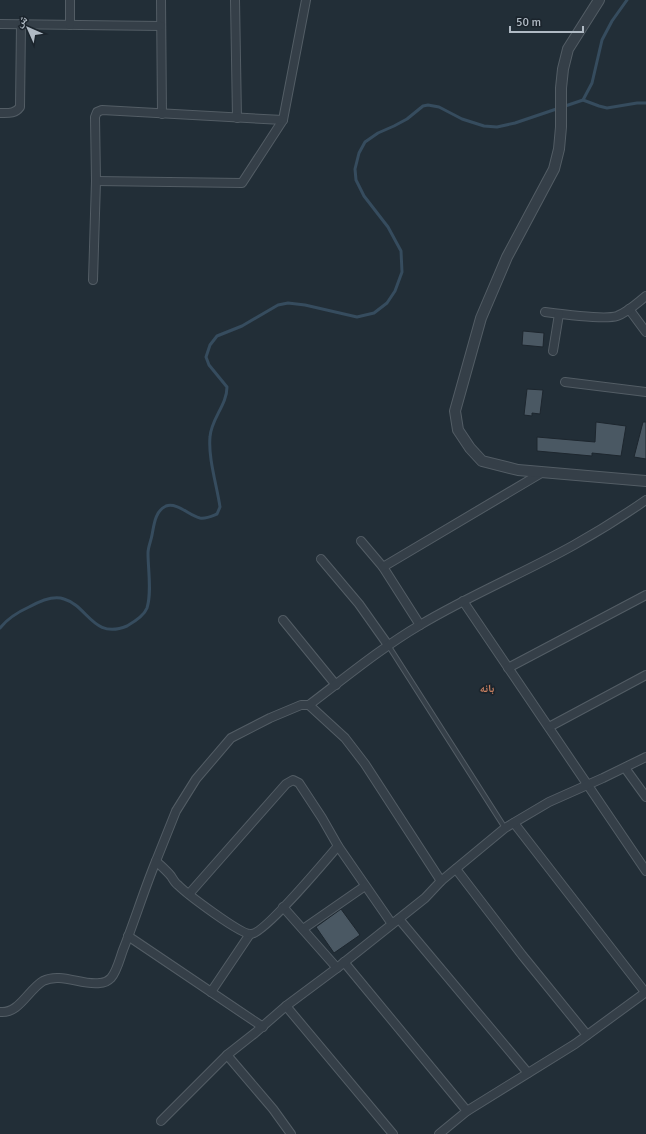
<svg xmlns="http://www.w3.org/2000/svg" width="646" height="1134" viewBox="0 0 646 1134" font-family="Signika,'Noto Naskh Arabic',sans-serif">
	<rect width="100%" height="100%" fill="#222e37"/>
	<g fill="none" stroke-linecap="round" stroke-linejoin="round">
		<g stroke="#364c5e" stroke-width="3">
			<polyline points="583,100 592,83 602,40 612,21 627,0"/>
			<path d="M 0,628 C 8,618 18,612 29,607 C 38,602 54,595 64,599 C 88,606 93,640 127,626 C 134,622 144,616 147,608 C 152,592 148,570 148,553 C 148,547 151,541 152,535 C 154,525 155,511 166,506 C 177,502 190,516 200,518 C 206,519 212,516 217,514 L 220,507 C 217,486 208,458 210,437 C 211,419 227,405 227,387 L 209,365 L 206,357 L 210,345 L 217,336 L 242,326 L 278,305 L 288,303 L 305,305 L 357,317 L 374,313 L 387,303 L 395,291 L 402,272 L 401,251 L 388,227 L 364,196 L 356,180 L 355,169 L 359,153 L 365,142 L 378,133 L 394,126 L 407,119 L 423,106 L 428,105 L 439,107 L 462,119 L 484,126 L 497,127 L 515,123 L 583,100 L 599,106 L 607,108 L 637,103 L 646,103"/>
		</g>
	</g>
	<g fill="#4a5863" stroke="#1d262e">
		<polygon points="523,331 544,333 543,347 522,345"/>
		<polygon points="527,389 543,390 540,414 532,413 532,416 524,415"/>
		<polygon points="596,422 626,426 621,456 592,453 592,456 537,451 537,437 595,442"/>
		<polygon points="643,422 646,422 646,459 634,457"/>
		<polygon points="341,909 360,935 334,953 316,927"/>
	</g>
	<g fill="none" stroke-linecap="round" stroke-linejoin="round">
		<defs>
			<polyline id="service" points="388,645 505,828"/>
			<g id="minor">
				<polyline points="161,0 162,114"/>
				<polyline points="235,0 237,118"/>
				<polyline points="0,24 161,26"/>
				<polyline points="70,25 70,0"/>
				<path d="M 0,113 C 8,113 15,114 20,107 L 21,24"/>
				<polyline points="96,181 242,183 283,120 306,0"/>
				<polyline points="93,280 96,181 95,117 97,112 102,110 283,120"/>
				<polyline points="629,309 646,332"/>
				<path d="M 545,312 C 560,314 605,320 617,316 C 628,312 637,303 646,296"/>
				<polyline points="553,351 559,314"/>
				<polyline points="565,382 646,392"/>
				<polyline points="361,541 383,567 420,625"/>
				<polyline points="321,559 359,604 388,645"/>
				<polyline points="383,567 543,472"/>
				<polyline points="463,601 646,871"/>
				<polyline points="283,620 336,685"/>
				<polyline points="508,668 646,595"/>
				<polyline points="309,705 345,738 365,764 441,881"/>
				<polyline points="549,727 646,675"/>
				<polyline points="625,768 646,797"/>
				<polyline points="514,823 645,992"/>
				<path d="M 156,861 L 176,811 L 196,779 L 231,738 L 270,718 L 301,705 L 309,705 C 346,677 381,648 420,625 C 470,595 524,573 574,545 C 599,531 623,516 646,500"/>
				<polyline points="456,869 522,955 587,1035"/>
				<polyline points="189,894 286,784 293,780 299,783 322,818 338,846 392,924"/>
				<polyline points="283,907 337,968"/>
				<polyline points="399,919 528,1073"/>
				<polyline points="303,929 365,886"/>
				<polyline points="128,936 263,1027"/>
				<polyline points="344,962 467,1111"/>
				<polyline points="211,992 250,934"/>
				<polyline points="286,1006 393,1134"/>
				<path d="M 0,1012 C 19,1014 28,990 43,981 C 61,972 82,986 100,983 C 104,983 108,981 111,978 C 117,971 120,958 123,950 C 135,920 144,890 156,861 C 161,866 166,870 171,876 C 173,879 175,883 178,885 C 187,894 241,935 251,934 C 264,934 326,860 338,846"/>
				<polyline points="227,1055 273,1109 291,1134"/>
				<polyline points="161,1121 227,1055 255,1033 286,1006 337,968 425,898 441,881 505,828 549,802 603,778 646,757"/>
				<polyline points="439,1134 467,1111 575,1044 646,992"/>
			</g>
			<polyline id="tertiary" points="599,0 568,49 563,69 561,88 561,127 559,149 554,169 507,257 481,318 455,411 458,430 470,448 482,461 518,470 646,481"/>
		</defs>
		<use href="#service" stroke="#535d65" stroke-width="6"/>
		<use href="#minor" stroke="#535d65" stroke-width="10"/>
		<use href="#tertiary" stroke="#535d65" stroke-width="12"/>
		<use href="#service" stroke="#353f48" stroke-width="4"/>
		<use href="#minor" stroke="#353f48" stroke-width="8"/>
		<use href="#tertiary" stroke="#353f48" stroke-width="10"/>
	</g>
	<g text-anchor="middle" stroke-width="3.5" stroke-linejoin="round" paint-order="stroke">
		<g font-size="11" font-weight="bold" fill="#cd8362" stroke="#1b242c">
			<text x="487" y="692">بانە</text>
		</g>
	</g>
	<g transform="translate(28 28) rotate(315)" stroke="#1b242c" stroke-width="3" paint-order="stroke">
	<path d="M0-3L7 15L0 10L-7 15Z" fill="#b0bac4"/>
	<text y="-6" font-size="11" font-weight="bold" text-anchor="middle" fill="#b0bac4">ش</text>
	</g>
	<path d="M510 26v6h73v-6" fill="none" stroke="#b0bac4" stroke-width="2"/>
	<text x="516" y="26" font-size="12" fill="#b0bac4" stroke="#1b242c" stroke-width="3" paint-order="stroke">50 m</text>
</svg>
